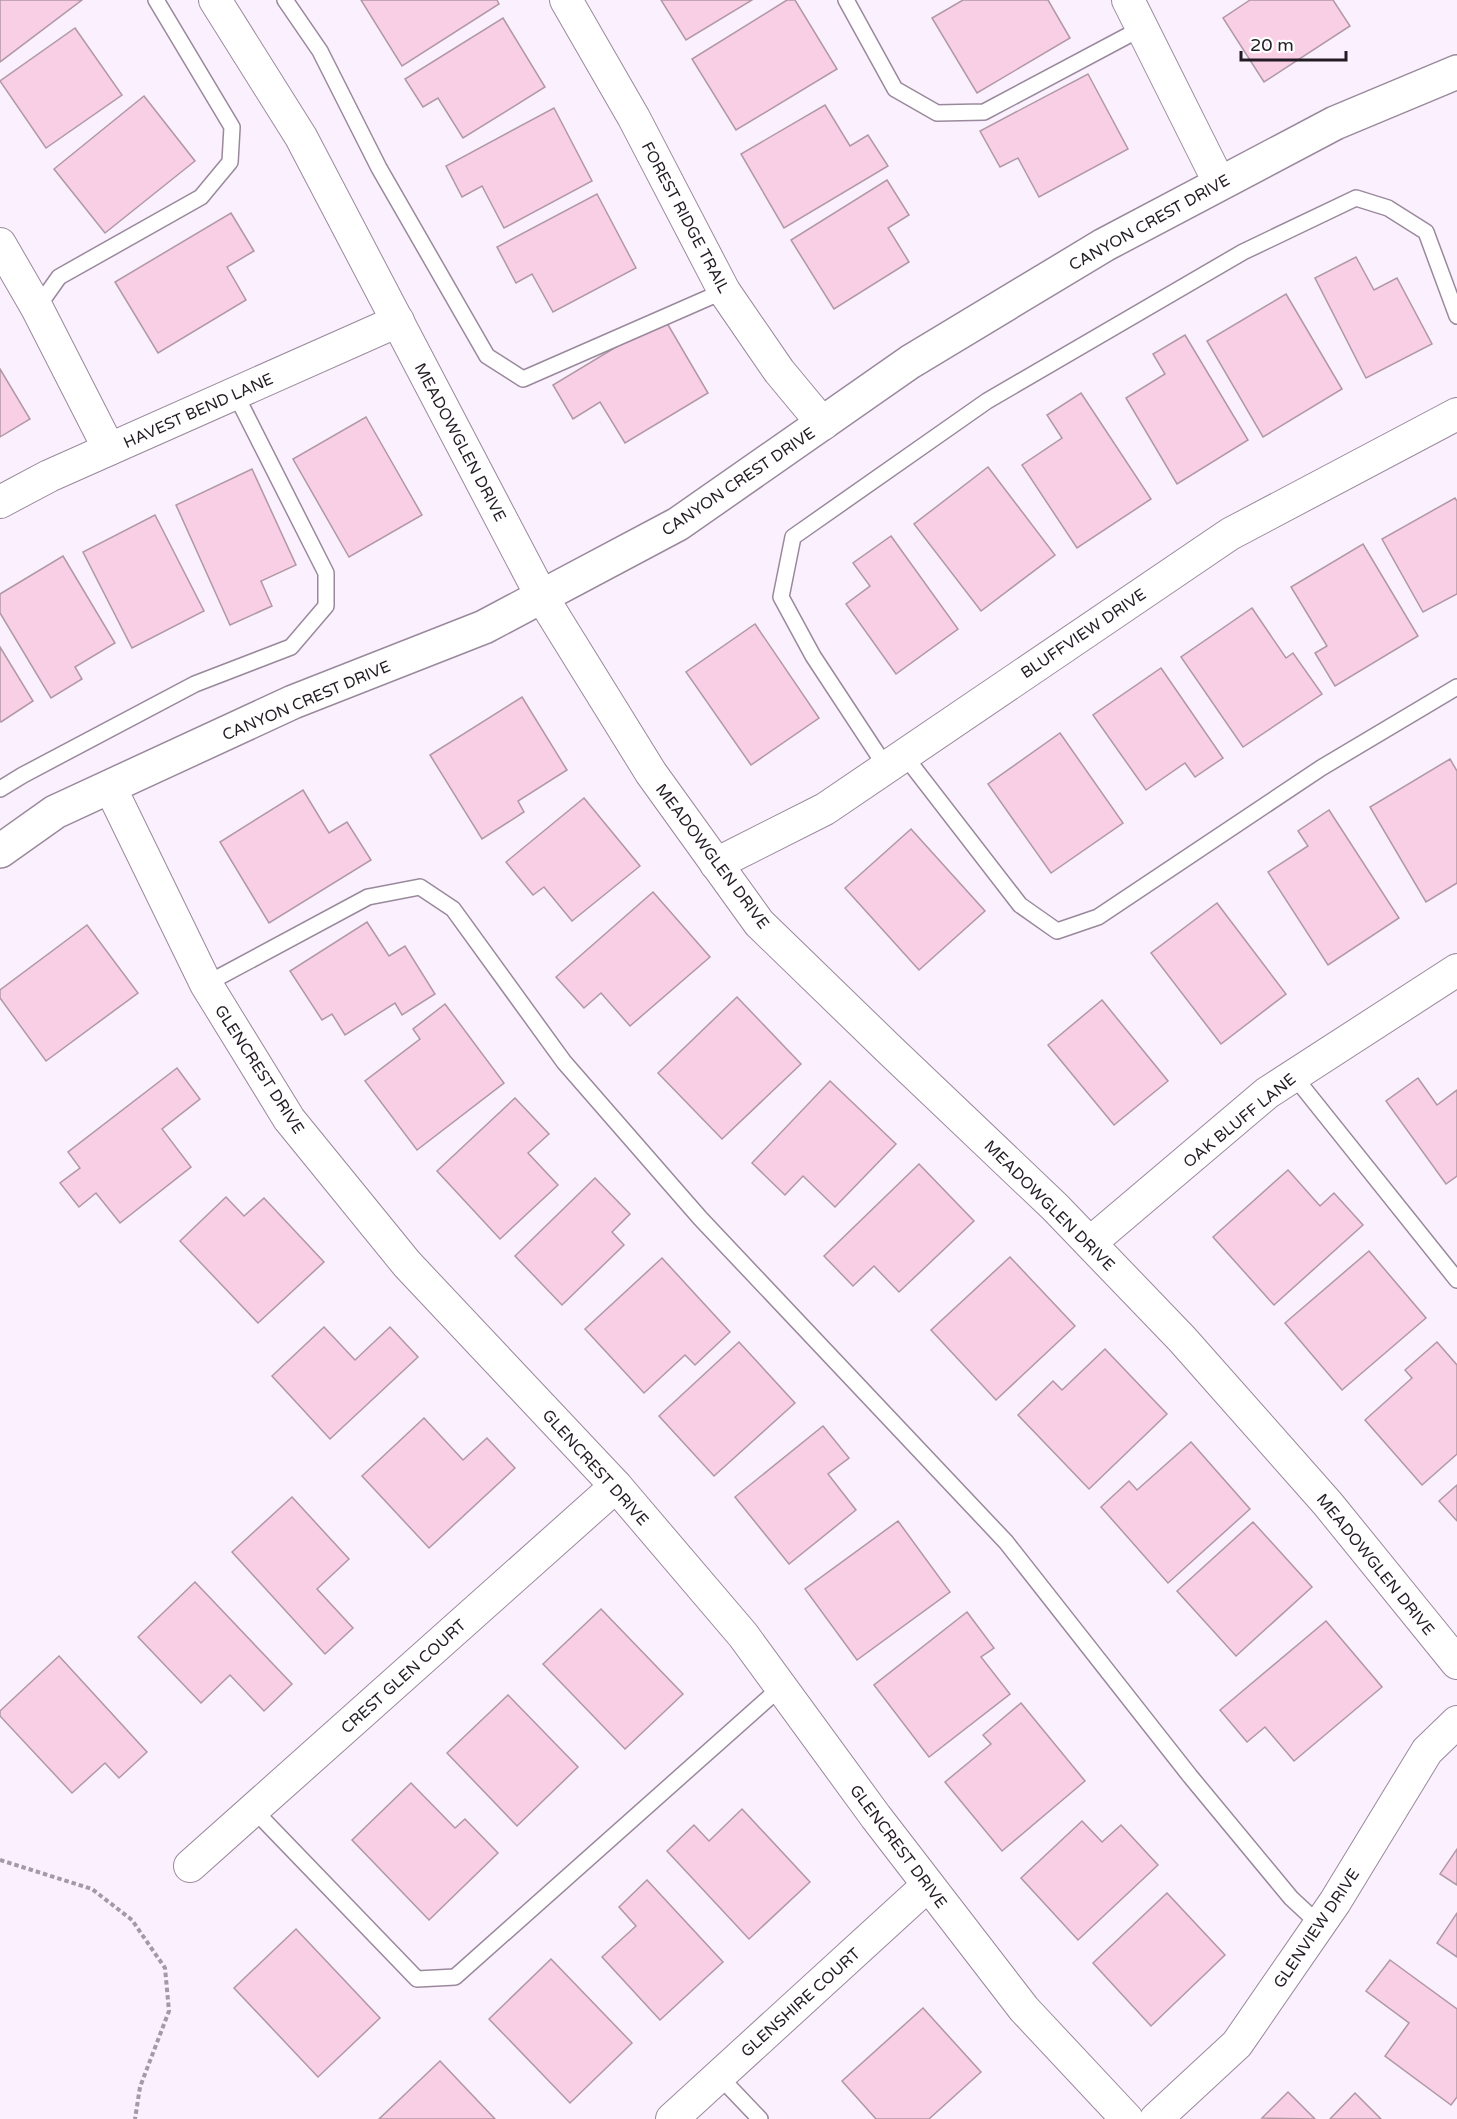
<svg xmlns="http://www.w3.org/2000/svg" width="1457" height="2119" viewBox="0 0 1457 2119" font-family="'Varela Round',sans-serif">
	<rect width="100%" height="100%" fill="#fbf0fd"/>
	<g fill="#f8cfe5" stroke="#b198a5" stroke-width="1.5">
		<polygon points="0,0 82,0 0,62"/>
		<polygon points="361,0 497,0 499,4 402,66"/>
		<polygon points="661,0 752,0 686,40"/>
		<polygon points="787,0 795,0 837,69 736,130 692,59"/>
		<polygon points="963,0 1048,0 1070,38 977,93 932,18"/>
		<polygon points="1250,0 1333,0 1350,26 1264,82 1223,18"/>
		<polygon points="503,18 545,87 463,138 438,98 423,107 405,79"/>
		<polygon points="75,28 122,95 46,148 0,81"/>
		<polygon points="1088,74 1128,149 1039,197 1018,158 1000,167 980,131"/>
		<polygon points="144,96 195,161 105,233 54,169"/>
		<polygon points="825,105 850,146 868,135 888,166 784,228 741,154"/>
		<polygon points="554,108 592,181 504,228 482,186 462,197 446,166"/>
		<polygon points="887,180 909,215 888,228 909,262 834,309 791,240"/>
		<polygon points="597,194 636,268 553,312 532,274 516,283 497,247"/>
		<polygon points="231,213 254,251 227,267 246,300 158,353 115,282"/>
		<polygon points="1356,257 1374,290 1397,278 1432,344 1366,378 1315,278"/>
		<polygon points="1286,294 1342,389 1263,437 1207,341"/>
		<polygon points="664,318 708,393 625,443 600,402 573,419 553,385"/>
		<polygon points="1185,335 1248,440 1177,484 1126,398 1165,374 1153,354"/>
		<polygon points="0,369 30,419 0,437"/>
		<polygon points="1081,393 1151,499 1077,548 1022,465 1062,438 1047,415"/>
		<polygon points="366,417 422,515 349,557 293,459"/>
		<polygon points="988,467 1055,555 981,611 914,524"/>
		<polygon points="252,469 296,565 261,581 272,606 230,625 176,505"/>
		<polygon points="1455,498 1457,501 1457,594 1423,612 1382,539"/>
		<polygon points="155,515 204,611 132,648 83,552"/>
		<polygon points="891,536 958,629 896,674 846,604 870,586 853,563"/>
		<polygon points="1363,544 1418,636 1335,686 1315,653 1327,646 1291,587"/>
		<polygon points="63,556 115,643 75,667 82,679 51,698 0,613 0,594"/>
		<polygon points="1252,608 1286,658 1293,653 1322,694 1243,747 1181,657"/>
		<polygon points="755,624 819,718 751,765 686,672"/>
		<polygon points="0,647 33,701 1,722 0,721"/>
		<polygon points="1161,668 1223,758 1195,777 1185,763 1146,790 1093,715"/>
		<polygon points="522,697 567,770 518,801 524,812 482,839 430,755"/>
		<polygon points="1060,733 1123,823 1051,873 988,784"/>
		<polygon points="1450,759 1457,771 1457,883 1426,902 1370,807"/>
		<polygon points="303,790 329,833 347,822 371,860 269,923 220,842"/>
		<polygon points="584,798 640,866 572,921 544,887 533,895 506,862"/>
		<polygon points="1329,810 1399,918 1328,965 1268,872 1308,846 1298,831"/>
		<polygon points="911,829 985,911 919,970 845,888"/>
		<polygon points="653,892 710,957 630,1026 601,993 584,1008 556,977"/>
		<polygon points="1217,903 1286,994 1221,1044 1151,953"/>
		<polygon points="367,922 389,956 405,946 435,994 402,1015 395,1003 345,1035 332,1014 322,1020 290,971"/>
		<polygon points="87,925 138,993 46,1061 0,998 0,990"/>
		<polygon points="737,997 801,1064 722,1139 658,1073"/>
		<polygon points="1102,1000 1168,1081 1114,1125 1048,1045"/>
		<polygon points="445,1004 504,1083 417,1150 365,1081 420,1039 413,1029"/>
		<polygon points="177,1068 200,1099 162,1129 191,1167 120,1223 96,1193 79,1207 60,1183 80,1168 68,1152"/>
		<polygon points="1418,1078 1437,1105 1457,1090 1457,1176 1446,1184 1386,1101"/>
		<polygon points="830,1081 896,1144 835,1207 803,1176 785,1195 752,1163"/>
		<polygon points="515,1098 549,1134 528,1153 558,1185 500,1239 437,1171"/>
		<polygon points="919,1164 974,1221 899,1292 874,1266 853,1286 824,1256"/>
		<polygon points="1288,1170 1320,1206 1334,1193 1363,1225 1274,1305 1213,1237"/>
		<polygon points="595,1178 630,1214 612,1232 624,1245 562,1305 515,1256"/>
		<polygon points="226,1197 244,1216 264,1198 324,1262 258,1323 180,1241"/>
		<polygon points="1369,1251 1426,1318 1342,1390 1285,1323"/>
		<polygon points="1010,1257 1075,1326 996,1400 931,1330"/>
		<polygon points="662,1258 730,1332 695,1365 685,1355 644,1393 585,1329"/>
		<polygon points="324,1327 355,1360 390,1327 418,1357 330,1439 272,1376"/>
		<polygon points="739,1342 795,1403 714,1476 659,1416"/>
		<polygon points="1437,1342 1457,1365 1457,1454 1422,1485 1365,1420 1412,1378 1405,1370"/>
		<polygon points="1105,1349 1167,1414 1089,1489 1018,1415 1053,1381 1062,1390"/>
		<polygon points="424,1418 463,1460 487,1438 515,1468 429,1548 362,1476"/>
		<polygon points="823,1426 849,1458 828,1474 856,1510 789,1564 735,1497"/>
		<polygon points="1191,1442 1250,1509 1168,1583 1101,1507 1129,1481 1137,1490"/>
		<polygon points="1457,1485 1457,1521 1439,1501"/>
		<polygon points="292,1497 349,1559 317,1589 353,1628 325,1654 232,1552"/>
		<polygon points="898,1521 950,1592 857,1660 805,1589"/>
		<polygon points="1253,1522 1312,1587 1236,1656 1177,1591"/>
		<polygon points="195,1582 292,1684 264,1711 230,1675 201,1703 138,1637"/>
		<polygon points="601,1609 683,1694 625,1749 543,1664"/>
		<polygon points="967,1612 994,1648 981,1657 1010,1694 929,1757 874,1685"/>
		<polygon points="1326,1621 1382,1687 1294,1761 1265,1727 1247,1742 1220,1710"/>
		<polygon points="59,1656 147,1752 119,1778 105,1763 72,1793 0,1716 0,1711"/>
		<polygon points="508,1695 578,1767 517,1826 447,1753"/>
		<polygon points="1021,1703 1085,1781 1002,1851 945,1782 991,1744 983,1735"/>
		<polygon points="411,1783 455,1828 465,1819 498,1853 429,1920 352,1840"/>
		<polygon points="742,1809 810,1882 749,1939 667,1851 694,1825 709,1841"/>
		<polygon points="1082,1821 1102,1842 1121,1825 1158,1865 1078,1940 1021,1878"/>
		<polygon points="1457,1849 1457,1885 1440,1874"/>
		<polygon points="647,1880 723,1962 660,2020 602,1957 636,1926 619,1907"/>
		<polygon points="1167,1893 1225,1955 1151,2026 1093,1963"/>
		<polygon points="1457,1913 1457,1957 1437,1943"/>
		<polygon points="296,1929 380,2018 318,2077 234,1988"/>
		<polygon points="551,1959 632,2043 570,2103 489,2019"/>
		<polygon points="1390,1960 1457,2009 1457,2097 1451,2105 1385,2056 1409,2023 1366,1991"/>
		<polygon points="923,2008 981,2072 929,2119 876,2119 842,2081"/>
		<polygon points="440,2061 495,2119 379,2119"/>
		<polygon points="1288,2092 1315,2119 1262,2118"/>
		<polygon points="1355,2093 1381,2119 1330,2119"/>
	</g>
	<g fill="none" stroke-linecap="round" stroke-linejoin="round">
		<defs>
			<g id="service">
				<polyline points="285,0 320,51 379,168 487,356 523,379 724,291"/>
				<polyline points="846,0 895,89 937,113 984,112 1142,28"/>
				<polyline points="37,308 59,277 201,197 230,162 232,127 156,0"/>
				<polyline points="904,755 1020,905 1057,931 1098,917 1321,768 1457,687"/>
				<polyline points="886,767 813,656 781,597 793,537 987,401 1243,252 1356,198 1388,208 1426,232 1457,316"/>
				<polyline points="0,789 23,775 195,684 291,647 326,606 326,573 235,393"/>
				<polyline points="206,984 368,897 420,887 453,909 564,1062 700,1218 1006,1542 1190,1776 1291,1898 1320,1925"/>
				<polyline points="1293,1075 1457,1280"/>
				<polyline points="254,1810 417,1979 455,1977 781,1687"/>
				<polyline points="719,2076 760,2119"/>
			</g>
			<g id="minor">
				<polyline points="215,0 301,137 542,597 651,773 759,923 891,1051 1055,1207 1182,1339 1328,1504 1457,1663"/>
				<polyline points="566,0 634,118 724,291 779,371 823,424"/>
				<polyline points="1128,0 1220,184"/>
				<polyline points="0,244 37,308 109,449"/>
				<polyline points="0,502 49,476 398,321"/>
				<polyline points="110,787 206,984 289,1119 407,1264 616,1486 743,1635 876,1817 1024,2009 1127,2119"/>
				<polyline points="716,864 825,809 1230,534 1457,414"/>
				<polyline points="1090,1243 1267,1093 1457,970"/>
				<polyline points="190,1866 616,1486"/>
				<polyline points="672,2119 928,1885"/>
				<polyline points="1156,2119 1237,2044 1335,1902 1427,1751 1457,1722"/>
			</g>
			<polyline id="tertiary" points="0,851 55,812 293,702 484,627 678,524 910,362 1104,245 1335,123 1457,72"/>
		</defs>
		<use href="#service" stroke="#9a899d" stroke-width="18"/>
		<use href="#minor" stroke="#9a899d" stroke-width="34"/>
		<use href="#tertiary" stroke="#9a899d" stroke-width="36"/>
		<polyline stroke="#a39aa5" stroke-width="4" stroke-dasharray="4.5 3" stroke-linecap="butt" points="0,1860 92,1889 132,1920 165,1968 169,2011 140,2087 135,2119"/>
		<use href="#service" stroke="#fff" stroke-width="15"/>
		<use href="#minor" stroke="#fff" stroke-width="32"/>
		<use href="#tertiary" stroke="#fff" stroke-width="33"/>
	</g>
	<g text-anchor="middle" stroke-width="4.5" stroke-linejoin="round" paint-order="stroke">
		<g font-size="16" fill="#231c24" stroke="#fff">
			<text transform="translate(686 217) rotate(62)" y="6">FOREST RIDGE TRAIL</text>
			<text transform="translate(1149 222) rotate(-29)" y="6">CANYON CREST DRIVE</text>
			<text transform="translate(198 410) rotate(-24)" y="6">HAVEST BEND LANE</text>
			<text transform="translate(461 442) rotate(62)" y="6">MEADOWGLEN DRIVE</text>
			<text transform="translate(738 481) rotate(-34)" y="6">CANYON CREST DRIVE</text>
			<text transform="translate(1083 633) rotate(-34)" y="6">BLUFFVIEW DRIVE</text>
			<text transform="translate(306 700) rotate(-23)" y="6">CANYON CREST DRIVE</text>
			<text transform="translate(713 856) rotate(53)" y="6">MEADOWGLEN DRIVE</text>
			<text transform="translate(260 1069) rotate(57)" y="6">GLENCREST DRIVE</text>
			<text transform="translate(1239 1120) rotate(-39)" y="6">OAK BLUFF LANE</text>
			<text transform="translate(1050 1205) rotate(45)" y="6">MEADOWGLEN DRIVE</text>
			<text transform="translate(596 1467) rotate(48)" y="6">GLENCREST DRIVE</text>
			<text transform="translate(1376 1564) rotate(51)" y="6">MEADOWGLEN DRIVE</text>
			<text transform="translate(403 1676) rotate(-42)" y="6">CREST GLEN COURT</text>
			<text transform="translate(899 1846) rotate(53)" y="6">GLENCREST DRIVE</text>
			<text transform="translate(1316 1928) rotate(-56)" y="6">GLENVIEW DRIVE</text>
			<text transform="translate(800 2002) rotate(-42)" y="6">GLENSHIRE COURT</text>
		</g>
	</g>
	<path d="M1241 51v9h105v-9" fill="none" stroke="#231c24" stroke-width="3"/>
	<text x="1250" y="51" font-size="18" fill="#231c24" stroke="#ffffff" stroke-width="4.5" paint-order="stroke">20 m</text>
</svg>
